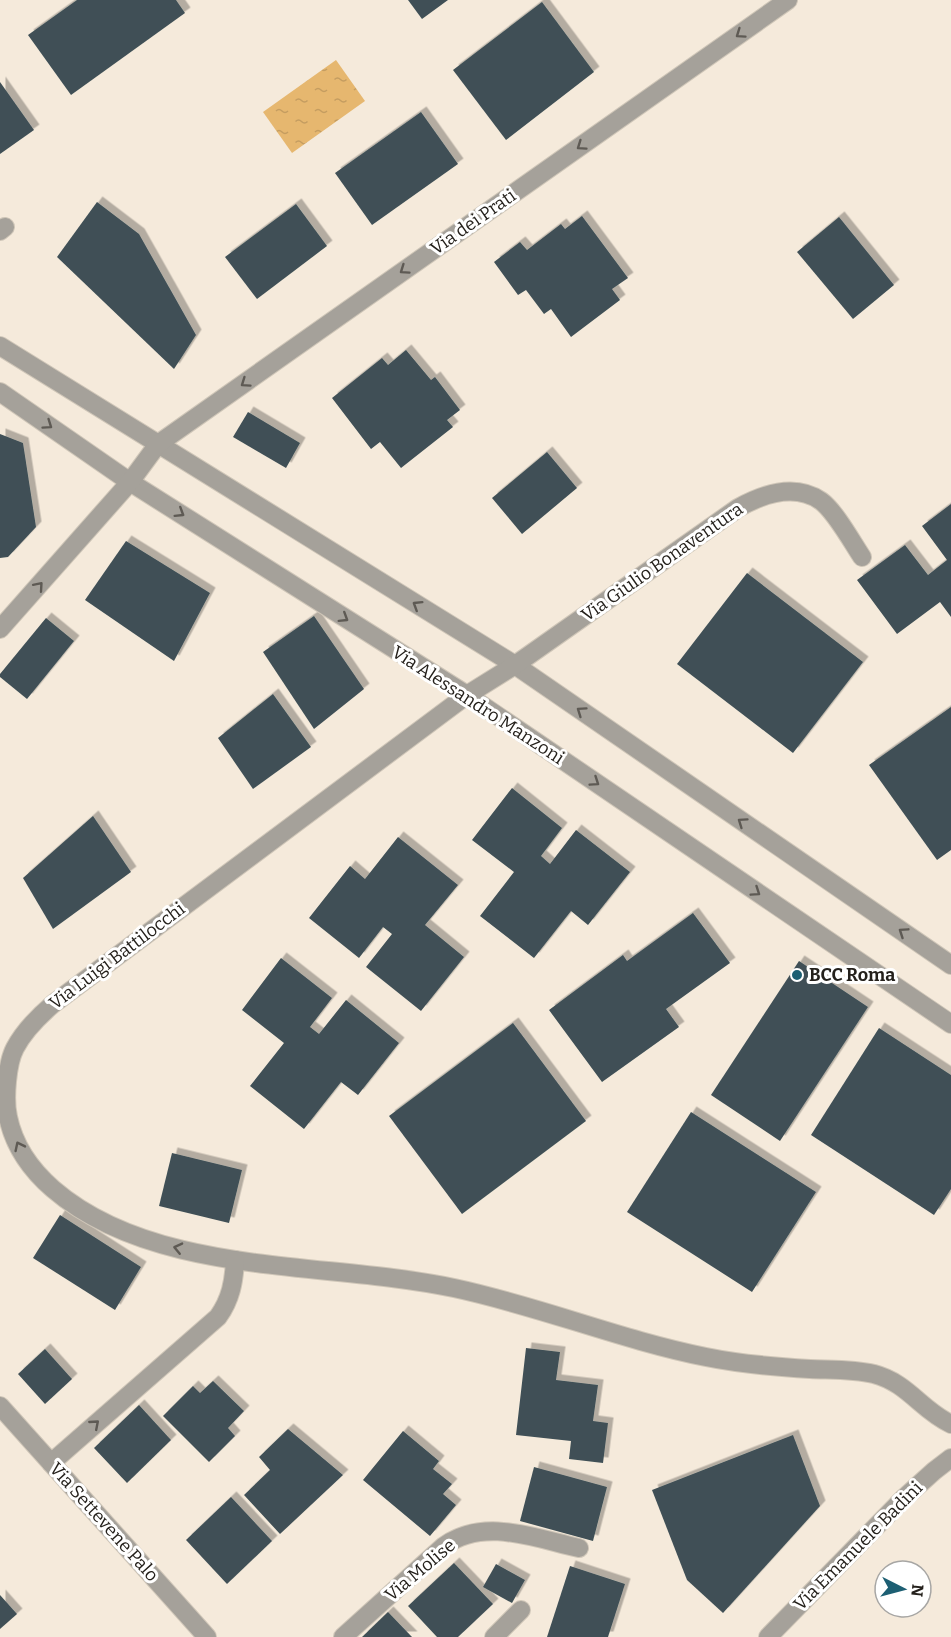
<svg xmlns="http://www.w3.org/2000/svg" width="951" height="1637" viewBox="0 0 951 1637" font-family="Bitter,serif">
	<defs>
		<pattern id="water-ripples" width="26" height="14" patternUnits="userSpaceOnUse" patternTransform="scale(1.5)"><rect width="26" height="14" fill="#e6b76f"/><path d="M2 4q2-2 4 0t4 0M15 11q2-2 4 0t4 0" fill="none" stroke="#c59d60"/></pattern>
		<filter id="shadow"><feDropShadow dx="5.5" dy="-5.5" stdDeviation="0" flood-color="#0004"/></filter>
	</defs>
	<rect width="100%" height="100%" fill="#f5eadb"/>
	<polygon fill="url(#water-ripples)" points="336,60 365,101 292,153 263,112"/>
	<g fill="#3f5056" filter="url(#shadow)">
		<polygon points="77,0 176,0 185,13 71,95 28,35"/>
		<polygon points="408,0 448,0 422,19"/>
		<polygon points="542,2 594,72 506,140 453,70"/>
		<polygon points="0,82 34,130 0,154"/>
		<polygon points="421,112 458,164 372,225 335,173"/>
		<polygon points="97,202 139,234 196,335 174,369 57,257"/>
		<polygon points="296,204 327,246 257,299 225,257"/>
		<polygon points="582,216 628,278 612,289 620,300 571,337 551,309 544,314 526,290 518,295 494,262 520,242 527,250 561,224 565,229"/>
		<polygon points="839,217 894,285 853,319 797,252"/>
		<polygon points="406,350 431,380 435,377 460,410 447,420 453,427 401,468 380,442 371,449 332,398 382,358 388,365"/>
		<polygon points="248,412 300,443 286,468 233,437"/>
		<polygon points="0,434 23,443 36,527 8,557 0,558"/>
		<polygon points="547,452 577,488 522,534 492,498"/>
		<polygon points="951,504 951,617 940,602 897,634 857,580 905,545 928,575 947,560 922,526"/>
		<polygon points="126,541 210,593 174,661 85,600"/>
		<polygon points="747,573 863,662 793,753 677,664"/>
		<polygon points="314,616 364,689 314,729 263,652"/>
		<polygon points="46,618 74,641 27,699 0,677 0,674"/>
		<polygon points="273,694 311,747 253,789 218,738"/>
		<polygon points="951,707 951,850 937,860 869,765"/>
		<polygon points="512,788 562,828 541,856 550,864 576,830 630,872 588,925 571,911 534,958 480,916 514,872 472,840"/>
		<polygon points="93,816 131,872 53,929 23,878"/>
		<polygon points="398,837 458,885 425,925 464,957 421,1011 366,967 392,934 383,927 359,958 309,918 350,866 365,879"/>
		<polygon points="693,913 730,963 666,1009 679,1027 602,1082 549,1010 623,955 627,961"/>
		<polygon points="281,958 332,998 310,1027 319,1034 346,1000 399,1043 358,1095 341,1082 304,1129 250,1086 284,1043 242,1010"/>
		<polygon points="799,961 868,1007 780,1141 711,1095"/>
		<polygon points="513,1023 586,1121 462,1214 389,1116"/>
		<polygon points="879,1028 951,1075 951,1189 934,1215 811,1135"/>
		<polygon points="691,1112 816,1192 752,1292 627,1212"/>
		<polygon points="172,1153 242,1170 229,1223 159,1206"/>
		<polygon points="60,1215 141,1267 115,1310 33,1258"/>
		<polygon points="526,1348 560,1352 556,1380 598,1385 593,1421 608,1423 603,1463 569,1459 571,1441 516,1435"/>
		<polygon points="45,1349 72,1379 45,1404 18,1374"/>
		<polygon points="213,1381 244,1411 228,1428 235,1436 209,1462 163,1416 193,1386 200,1393"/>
		<polygon points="139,1405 171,1440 127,1483 94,1448"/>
		<polygon points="288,1429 343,1475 280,1534 244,1495 270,1470 259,1457"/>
		<polygon points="403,1431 439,1461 433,1469 452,1484 443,1494 456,1505 430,1536 363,1480"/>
		<polygon points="793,1435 820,1506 723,1613 687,1580 652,1490"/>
		<polygon points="534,1467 607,1487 593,1541 520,1521"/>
		<polygon points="231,1497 272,1541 227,1584 186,1540"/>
		<polygon points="454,1563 493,1604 458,1637 437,1637 408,1606"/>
		<polygon points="496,1564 525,1580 512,1603 483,1587"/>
		<polygon points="570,1566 625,1584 608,1637 547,1637"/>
		<polygon points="0,1595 17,1614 0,1629"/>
		<polygon points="388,1612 412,1637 362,1637"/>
	</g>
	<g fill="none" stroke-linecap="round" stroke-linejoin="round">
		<defs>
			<g id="minor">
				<polyline points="0,231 5,227"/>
				<polyline points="0,346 515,665 951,965"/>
				<polyline points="0,392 130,482 467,695 951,1024"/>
				<path d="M 862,557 C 852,542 835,511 821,501 C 795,483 763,494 738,508 L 515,665 L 467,695 L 53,1004 C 39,1016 24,1031 15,1048 C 7,1063 4,1099 8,1117 C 14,1146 31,1170 53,1189 C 155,1277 328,1261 454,1288 C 539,1306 621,1340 706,1357 C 740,1364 776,1367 810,1369 C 831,1370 853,1369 874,1374 C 908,1383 921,1410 951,1424"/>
				<polyline points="0,629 130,482 158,444 788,0"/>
				<polyline points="0,1406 207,1637"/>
				<path d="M 51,1463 L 218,1317 C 231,1299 234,1281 235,1260"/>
				<path d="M 343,1637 L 444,1546 C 484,1517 534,1538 579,1548"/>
				<polyline points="494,1637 521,1610"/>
				<polyline points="768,1637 903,1499 934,1471 951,1458"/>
			</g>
		</defs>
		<use href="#minor" stroke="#cfc6b8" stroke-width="20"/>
		<use href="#minor" stroke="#a5a19a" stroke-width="18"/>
	</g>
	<defs><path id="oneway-chevron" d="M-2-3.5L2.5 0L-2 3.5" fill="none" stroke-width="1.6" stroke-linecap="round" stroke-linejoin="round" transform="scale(1.5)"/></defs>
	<g stroke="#5e5a54">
		<use href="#oneway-chevron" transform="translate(740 34) rotate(145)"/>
		<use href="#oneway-chevron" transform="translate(581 146) rotate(145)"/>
		<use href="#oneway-chevron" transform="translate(404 270) rotate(145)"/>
		<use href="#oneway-chevron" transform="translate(245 383) rotate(145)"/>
		<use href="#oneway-chevron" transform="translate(48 425) rotate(35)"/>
		<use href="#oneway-chevron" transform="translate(180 513) rotate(32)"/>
		<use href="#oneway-chevron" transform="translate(39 586) rotate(-49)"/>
		<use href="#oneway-chevron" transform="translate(417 605) rotate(-148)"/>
		<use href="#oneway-chevron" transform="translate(344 618) rotate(32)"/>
		<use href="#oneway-chevron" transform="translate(581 711) rotate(-145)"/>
		<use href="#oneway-chevron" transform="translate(595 782) rotate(34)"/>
		<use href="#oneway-chevron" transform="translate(742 822) rotate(-145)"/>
		<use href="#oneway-chevron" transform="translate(756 892) rotate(34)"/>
		<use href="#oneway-chevron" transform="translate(903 932) rotate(-146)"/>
		<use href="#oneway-chevron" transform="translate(19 1146) rotate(-116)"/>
		<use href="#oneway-chevron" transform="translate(178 1248) rotate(-167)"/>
		<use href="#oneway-chevron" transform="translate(95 1424) rotate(-41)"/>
	</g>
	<circle fill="#1d5f73" stroke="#fff" stroke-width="2" cx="797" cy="975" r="6"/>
	<g text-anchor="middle" stroke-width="6" stroke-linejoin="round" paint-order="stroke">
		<g font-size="18" fill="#24201b" stroke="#fff">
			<text transform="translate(473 222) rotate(-35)" y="6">Via dei Prati</text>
			<text transform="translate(662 562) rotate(-35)" y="6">Via Giulio Bonaventura</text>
			<text transform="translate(478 705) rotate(33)" y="6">Via Alessandro Manzoni</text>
			<text transform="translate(117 956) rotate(-37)" y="6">Via Luigi Battilocchi</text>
			<text transform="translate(104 1522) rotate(48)" y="6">Via Settevene Palo</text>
			<text transform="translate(858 1546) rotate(-45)" y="6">Via Emanuele Badini</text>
			<text transform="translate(420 1570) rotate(-40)" y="6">Via Molise</text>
		</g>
		<g font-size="18" font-weight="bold" fill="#24201b" stroke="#fff" text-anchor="start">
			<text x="809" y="981">BCC Roma</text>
		</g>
	</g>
	<g transform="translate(903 1589) rotate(96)"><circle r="28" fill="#ffffff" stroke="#a7a6a4" stroke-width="1.5"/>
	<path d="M0-4.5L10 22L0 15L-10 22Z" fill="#1d5f73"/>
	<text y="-9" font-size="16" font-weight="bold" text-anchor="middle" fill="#24201b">N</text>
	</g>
</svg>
